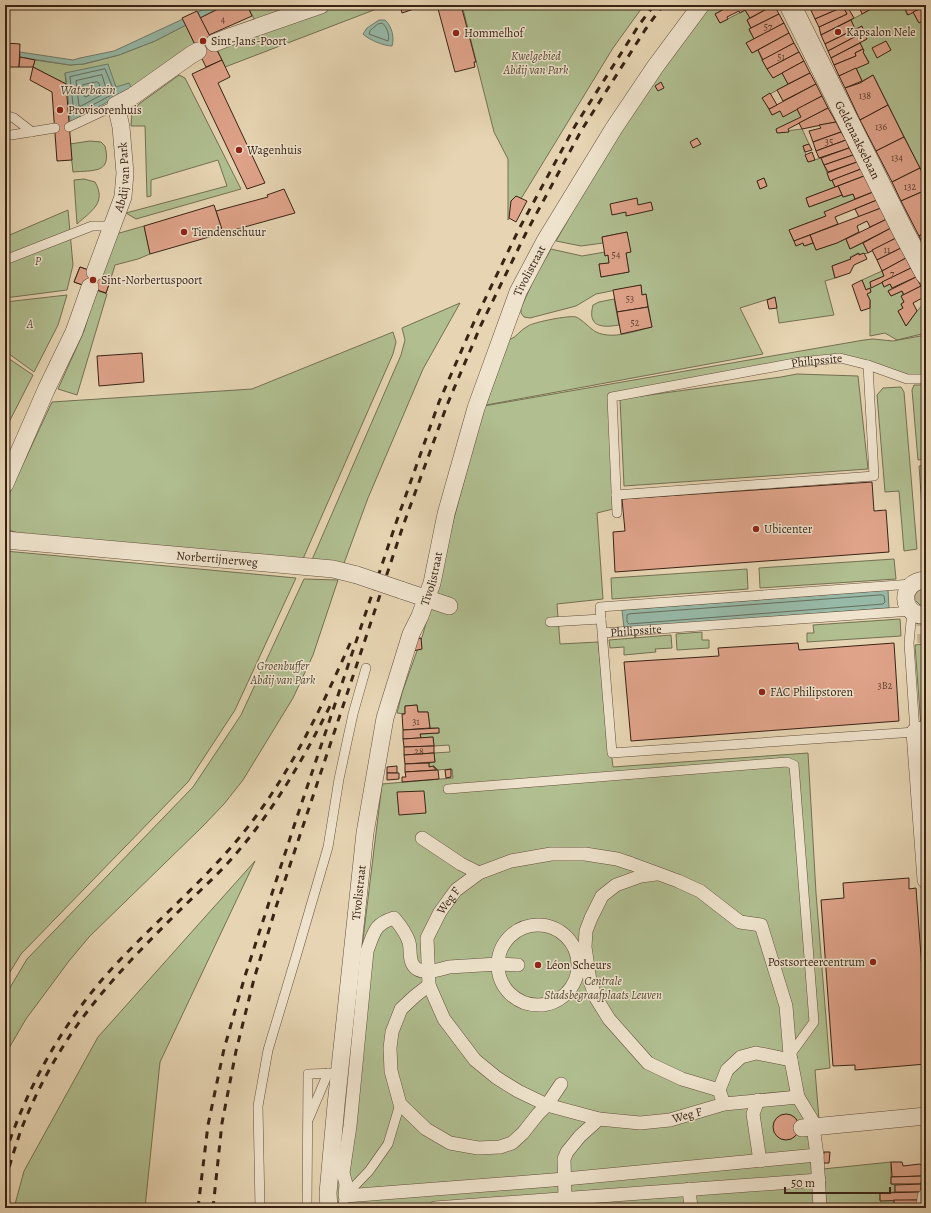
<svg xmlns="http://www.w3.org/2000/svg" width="931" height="1213" viewBox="0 0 931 1213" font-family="Alegreya,serif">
	<rect width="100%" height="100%" fill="#e6d4b2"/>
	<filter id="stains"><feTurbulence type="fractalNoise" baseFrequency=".005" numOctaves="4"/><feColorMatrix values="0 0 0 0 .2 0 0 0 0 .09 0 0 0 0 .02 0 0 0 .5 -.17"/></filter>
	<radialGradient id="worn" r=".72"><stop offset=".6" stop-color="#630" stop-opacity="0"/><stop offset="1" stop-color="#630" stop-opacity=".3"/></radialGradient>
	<g fill="#b0be90" stroke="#747052" fill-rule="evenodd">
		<polygon points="247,5 308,5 256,23"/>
		<polygon points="341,5 387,5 225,67 216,47 233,43"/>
		<polygon points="462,5 644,5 613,48 508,220 508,159 494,132"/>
		<path d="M 704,5 L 732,5 L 715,14 L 720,23 L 745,10 L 750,18 L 747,20 L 751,28 L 749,30 L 754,39 L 746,43 L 752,53 L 758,50 L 762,60 L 773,78 L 782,73 L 788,84 L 763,98 L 772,115 L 780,111 L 797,109 L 801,117 L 777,132 L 802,129 L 809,144 L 803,146 L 808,162 L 821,158 L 830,180 L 832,180 L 835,187 L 806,198 L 809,207 L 842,195 L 843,197 L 853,194 L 855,199 L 825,212 L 826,216 L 789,230 L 796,246 L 803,243 L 805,246 L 813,243 L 816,250 L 837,243 L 846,239 L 850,249 L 863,243 L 868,253 L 859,255 L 858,253 L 850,257 L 851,259 L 832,266 L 835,278 L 825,281 L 834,315 L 779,323 L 775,297 L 740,308 L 763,354 L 486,405 L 509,340 C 517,337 520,330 528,326 C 534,322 570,315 576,317 C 583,320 589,328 596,332 C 613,340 635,331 652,327 L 646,294 L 642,295 L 641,285 L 596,294 L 576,306 L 530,318 L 524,317 L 521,313 L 521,308 L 535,277 L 551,249 L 582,256 L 605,252 L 605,256 L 608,255 L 609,263 L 599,264 L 601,277 L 629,272 L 626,253 L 627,232 L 602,237 L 603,243 L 581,246 L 556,241 L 580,199 L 580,192 ZM 764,178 L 767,186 L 760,189 L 757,181 Z"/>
		<polygon points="879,5 908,5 904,7 907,15 913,12 919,23 926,19 926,180 873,75 862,81 856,68 869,62 863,52 864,51 860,43 851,20"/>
		<polygon points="186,25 196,47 136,87 116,88 65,73 66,84 33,67 35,60 70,65 84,64 119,55 155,41"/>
		<polygon points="179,75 185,78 241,189 136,219 126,213 227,186 218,160 151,180 151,196 147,197 145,126 131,126 132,113 139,104"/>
		<path d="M 90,141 L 101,142 L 105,146 C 112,174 94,170 73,172 L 70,144 Z"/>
		<path d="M 84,179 L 95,182 C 107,203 91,211 77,224 L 74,180 Z"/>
		<polygon points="68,210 73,265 67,290 5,298 5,237"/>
		<polygon points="144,226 150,254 138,259 115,265 111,278 100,274 116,234"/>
		<polygon points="882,271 884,276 870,282 871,287 882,282 884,287 890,284 892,288 888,291 891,296 902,291 904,302 901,304 903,308 898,311 906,326 917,311 926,301 926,333 897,340 885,333 870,336 870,300 867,294 871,292 869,288 866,290 862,280"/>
		<polygon points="96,290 107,294 77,395 58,389 84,331"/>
		<polygon points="67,295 58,325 34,372 5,351 5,302"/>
		<path d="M 614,299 L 619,325 C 602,328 587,327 593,305 L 599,302 Z"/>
		<polygon points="460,303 423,369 368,498 343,566 311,562 401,355 405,340 402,328"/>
		<polygon points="393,332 396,342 393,354 302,561 22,534 8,530 5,526 5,503 52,402 252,389"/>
		<polygon points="926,335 926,379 839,358 612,397 613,509 597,513 603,599 557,604 560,644 598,642 613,767 808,753 816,893 830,1068 815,1070 823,1169 891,1162 891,1184 895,1185 895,1192 880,1193 880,1200 894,1200 894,1208 333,1208 332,1193 382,784 453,778 452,769 436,770 436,768 434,768 434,766 429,767 429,763 435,762 434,753 450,752 449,745 434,746 433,737 421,738 420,734 439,733 438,728 430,728 428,712 418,712 417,705 405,706 405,714 397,713 402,693 423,634 484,406 864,340 873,339 893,341"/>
		<polygon points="5,356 33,375 5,430"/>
		<polygon points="797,374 858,376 868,469 624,486 620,399 781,377"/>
		<polygon points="914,385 926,385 925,459 918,460 912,390"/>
		<polygon points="901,387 904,392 917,549 904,551 899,491 885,492 877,395 883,388"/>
		<polygon points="926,465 926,549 925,549 919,466"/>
		<polygon points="5,551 296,578 235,710 188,782 21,954 5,980"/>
		<polygon points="894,559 896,579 760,588 759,568"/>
		<polygon points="747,569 748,589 612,599 611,578"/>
		<polygon points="304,579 338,580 313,655 293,698 243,780 224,804 202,827 89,937 69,961 26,1019 5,1055 5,996 27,959 193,787 241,715"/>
		<polygon points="920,589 926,589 926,606 920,605 916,601 916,593"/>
		<polygon points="900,619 901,636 807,642 807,633 814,633 813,625"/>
		<polygon points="702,632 702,640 709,640 709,648 677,650 676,634"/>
		<polygon points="671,635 672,648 655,649 656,652 624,655 624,647 610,648 609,640"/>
		<polygon points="926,644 926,726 921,727 915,645"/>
		<polygon points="255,861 160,1062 145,1208 14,1208 24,1171 98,1037"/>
	</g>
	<g fill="#97b9a7" stroke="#717d6d">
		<polygon points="213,5 226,5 200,18 198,12"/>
		<polygon points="183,19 186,25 155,41 119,55 83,64 70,65 20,57 20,52 73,60 80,58 114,51"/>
		<path d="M 379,20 L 385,20 C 391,25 395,37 392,46 C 384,46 369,40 363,34 L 367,28 Z"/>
		<polygon points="108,64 116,87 129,83 132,89 70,122 67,85 65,73"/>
		<polygon points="888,590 889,608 624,628 622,610"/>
	</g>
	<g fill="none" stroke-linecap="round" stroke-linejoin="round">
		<g stroke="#686e5e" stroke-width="1">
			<path d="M 378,24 L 382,23 C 387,26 390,36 388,41 L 369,34 L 370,31 Z"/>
			<polygon points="105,69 115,93 76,114 74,114 70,77"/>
			<polygon points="102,75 107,92 81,106 79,106 76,81"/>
			<polygon points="97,82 99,83 100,89 86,97 84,96 83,85"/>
			<polygon points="882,595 884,596 885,602 883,604 629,624 627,622 627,615 629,614"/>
		</g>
	</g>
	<g fill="#dfa38a" stroke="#392315">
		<polygon points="226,5 247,5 252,16 209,35 200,18"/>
		<polygon points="400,5 413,5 414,9 402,13"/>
		<polygon points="437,5 461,5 476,62 474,62 475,67 455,72"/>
		<polygon points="732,5 754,5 740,13 739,11 727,17 728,19 720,23 715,14"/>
		<polygon points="754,5 774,5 750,18 745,10"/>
		<polygon points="774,5 779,14 751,28 747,20"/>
		<polygon points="808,5 818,5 810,8"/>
		<polygon points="818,5 842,5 843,7 815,19 810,8"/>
		<polygon points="867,5 869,10 862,14 860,9"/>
		<polygon points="908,5 920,5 922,8 908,15 904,7"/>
		<polygon points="847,6 854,18 821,35 819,27 847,14 843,7"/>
		<polygon points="843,7 847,14 819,27 815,19"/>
		<polygon points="922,8 926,19 919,23 913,12"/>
		<polygon points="197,11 222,60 206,67 182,18"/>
		<polygon points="779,14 784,23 754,39 749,29"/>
		<polygon points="851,20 855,29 825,44 821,35"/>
		<polygon points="784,23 789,33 752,53 746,43"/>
		<polygon points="862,26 864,32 828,51 825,44"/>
		<polygon points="864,32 867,39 831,58 828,51"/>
		<polygon points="789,33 794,43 763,60 758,50"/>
		<polygon points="886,41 891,50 877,58 872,48"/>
		<polygon points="5,43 20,44 19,67 5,67"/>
		<polygon points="794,43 799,52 767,69 762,60"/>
		<polygon points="860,43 863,49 855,53 856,56 834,65 831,58"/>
		<polygon points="863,49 864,51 863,52 869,63 839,76 834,65 856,56 855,53"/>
		<polygon points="799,52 804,61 773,78 767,69"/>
		<polygon points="20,57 35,60 33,67 19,67"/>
		<polygon points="222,60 230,77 218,83 265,183 247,189 192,74"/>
		<polygon points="804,61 810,73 788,84 782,73"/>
		<polygon points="33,67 66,84 72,160 57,161 52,92 30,80"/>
		<polygon points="856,68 862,81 845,88 839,76"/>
		<polygon points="810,73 816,84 783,101 777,90"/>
		<polygon points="873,75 888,105 860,120 845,88 860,83"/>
		<polygon points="661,82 664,88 658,91 655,86"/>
		<polygon points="816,84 822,96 783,117 780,111 772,115 769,109"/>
		<polygon points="770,93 777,105 769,109 762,98"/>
		<polygon points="822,96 828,108 788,129 789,132 777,133 776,129 801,117 797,109"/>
		<polygon points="888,105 904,137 876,151 860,120"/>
		<polygon points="828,108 836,122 802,129 799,123"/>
		<polygon points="836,122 841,132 813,142 809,131 821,128 819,125"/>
		<polygon points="841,132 846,140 816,151 813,142"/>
		<polygon points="904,137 920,168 892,182 876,151"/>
		<polygon points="697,138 701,144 693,148 690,142"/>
		<polygon points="846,140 849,148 819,158 816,151"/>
		<polygon points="809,144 812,150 805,152 803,146"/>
		<polygon points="849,148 853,155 824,165 821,158"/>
		<polygon points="812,152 815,160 808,162 805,155"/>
		<polygon points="853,155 857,162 828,172 824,165"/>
		<polygon points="857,162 861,169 830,181 827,173"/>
		<polygon points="920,168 926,180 926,190 901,201 892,182"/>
		<polygon points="861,169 864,176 835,187 832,180"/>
		<polygon points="864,176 873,192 855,199 853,194 843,197 838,186"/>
		<polygon points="764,178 767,186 760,189 757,181"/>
		<polygon points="838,186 842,195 809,207 806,198"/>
		<polygon points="284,189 295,213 223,233 216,211 268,197 267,195"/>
		<polygon points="926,190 926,232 919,236 901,201"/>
		<polygon points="873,192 877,200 835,217 838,224 794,241 789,230 826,216 824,212"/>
		<polygon points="516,196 527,201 516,222 509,218 511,201"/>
		<polygon points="637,198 638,205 651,202 653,210 626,216 626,212 612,215 610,204"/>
		<polygon points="877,200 881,208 859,217 855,209"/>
		<polygon points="214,205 223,233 150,254 144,226"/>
		<polygon points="881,208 887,219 870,227 867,221 857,226 859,232 837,243 816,250 810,235"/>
		<polygon points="887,219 891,228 850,249 846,239"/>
		<polygon points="891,228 896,238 868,253 863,243"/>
		<polygon points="627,232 631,252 626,253 629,272 601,277 599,264 609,263 608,255 605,256 602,237"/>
		<polygon points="926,232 926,246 924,247 919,236"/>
		<polygon points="810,235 813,243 804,246 803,243 796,246 794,241"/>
		<polygon points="896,238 901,248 877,260 872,250"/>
		<polygon points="901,248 906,258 882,271 877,260"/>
		<polygon points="859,253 859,255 864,253 867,259 854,265 850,273 835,278 832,266 851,259 850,258"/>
		<polygon points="906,258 911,268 871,288 870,282 884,276 882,271"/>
		<polygon points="80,267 111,278 106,293 74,282"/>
		<polygon points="80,267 111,278 106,293 74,282"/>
		<polygon points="911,268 916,277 892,288 890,284 884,287 882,282"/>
		<polygon points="916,277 921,286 904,295 902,291 891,296 888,291"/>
		<polygon points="862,280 866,290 870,288 871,292 867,294 870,300 870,308 861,311 852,285"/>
		<polygon points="641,285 642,295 646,294 648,307 617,312 613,290"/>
		<polygon points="921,286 926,296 913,303 917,311 906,326 898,311 903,308 901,304 904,302 901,296"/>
		<polygon points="775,297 777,308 769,309 767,300"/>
		<polygon points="648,307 652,327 621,334 617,312"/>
		<polygon points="142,353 144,382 99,386 97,356"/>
		<polygon points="872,482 874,511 886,510 889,552 615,572 613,532 625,531 622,499"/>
		<polygon points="421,638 422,649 413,651 416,639"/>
		<polygon points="798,643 799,650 894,643 899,721 631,741 624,662 719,656 718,648"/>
		<polygon points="417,705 418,712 428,712 430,728 403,730 402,714 405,714 405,706"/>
		<polygon points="439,728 439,733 420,734 421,738 403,739 403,730"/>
		<polygon points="433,737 434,746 404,747 403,739"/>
		<polygon points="434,746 434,753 404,755 404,747"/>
		<polygon points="434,753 435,762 405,764 404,755"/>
		<polygon points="429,763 429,767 434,766 434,768 436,768 436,770 405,772 405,764"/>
		<polygon points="397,766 397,773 387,773 387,767"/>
		<polygon points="451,769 451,777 446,778 445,770"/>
		<polygon points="438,770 439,779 402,782 402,777 406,777 405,772"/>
		<polygon points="387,773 399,773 399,779 387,780"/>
		<polygon points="424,791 426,813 399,815 397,792"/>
		<polygon points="909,878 909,889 916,888 926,1024 926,1064 855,1070 855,1065 833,1066 821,900 844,898 843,883"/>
		<circle cx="786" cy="1127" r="13"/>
		<polygon points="824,1152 830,1152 829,1163 823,1163"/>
		<polygon points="891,1162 902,1162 903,1166 920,1164 923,1167 922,1176 892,1177"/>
		<polygon points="922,1176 921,1184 891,1184 891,1177"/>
		<polygon points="921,1184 921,1192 895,1192 895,1185"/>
		<polygon points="921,1192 920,1200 880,1201 880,1193"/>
		<rect x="894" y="1200" width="26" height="8"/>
	</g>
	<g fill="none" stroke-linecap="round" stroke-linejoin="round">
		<polyline stroke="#c3b193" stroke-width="17" stroke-dasharray="17 8" stroke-linecap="butt" points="926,584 924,592 926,643"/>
		<defs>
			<g id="service">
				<polyline points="5,115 14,118 32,132"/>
				<polyline points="69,127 116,105"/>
				<polyline points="5,136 55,128"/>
				<polyline points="5,260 92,226 113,226"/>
				<polyline points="616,495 874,476 868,365"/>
				<path id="s1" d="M 617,513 L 612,397 L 800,362 L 840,358 L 868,365 L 907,379 L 926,379"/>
				<polyline points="550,622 601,619"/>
				<path id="s2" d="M 602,633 L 912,611 L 909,643 L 915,732 L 612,753 L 600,607 L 912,584"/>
				<polyline points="448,789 787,762 794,765 814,1022 790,1055"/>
				<polyline points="309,1118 328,1073"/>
				<polyline points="260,1208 258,1106 268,1050 298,950 328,847 339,779 353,714 366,668"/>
				<polyline points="307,1208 308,1074 339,1073"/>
				<polyline points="342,1208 345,1196 369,1171 388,1144 400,1104"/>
			</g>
			<g id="pedestrian">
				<polyline points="422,838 461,864 479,873"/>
				<polyline points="656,874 641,876 616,885 602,896 591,918 586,931 585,947 590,981 596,998 609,1019 648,1063 682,1079 719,1090 724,1104"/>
				<circle cx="538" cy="965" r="40"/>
				<path d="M 518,965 L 498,964 L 449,967 C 438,970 418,977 412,963 C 409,956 411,949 409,942 C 406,933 400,925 394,918 C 374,924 374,933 367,951 L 350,1126 L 343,1173 L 346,1184 L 345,1196 L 565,1179 L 817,1155"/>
				<polyline points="429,985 415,996 401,1009 392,1032 390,1048 391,1071 400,1104 426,1129 450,1143 478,1148 500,1147 512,1143 523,1133 538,1114 547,1105 561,1084"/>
				<polyline points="719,1090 727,1070 741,1057 756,1053 791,1060"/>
				<path id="s3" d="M 798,1097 L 724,1104 L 670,1120 L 640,1123 L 599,1119 L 547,1105 L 518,1091 L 497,1078 L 475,1060 L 444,1019 L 429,985 L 427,938 L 440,912 L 456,890 L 479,873 L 511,861 L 551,854 L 585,854 L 617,859 L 632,864 L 678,881 L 700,891 L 740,922 L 761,925 L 786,1006 L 790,1055 L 798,1097 L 812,1120 L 817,1155 L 820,1208"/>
				<polyline points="758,1100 753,1114 760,1161"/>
				<polyline points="689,1189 691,1208"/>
				<polyline points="435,1208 819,1180"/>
				<polyline points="562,1208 565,1198 564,1159 567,1152 580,1136 599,1119"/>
			</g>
			<g id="minor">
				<polyline points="214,43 232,36 321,5"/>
				<path id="s4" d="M 95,272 L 123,197 L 125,173 L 121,127 L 116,105 L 133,96 L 191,55 L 198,51"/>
				<polyline points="5,484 46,390 74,332 90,287"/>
				<path id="s5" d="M 5,540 L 333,569 L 357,575"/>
				<path d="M 926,580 C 897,581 901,618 926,615"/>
				<polyline points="401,590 449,606"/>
				<polyline points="926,729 915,732 926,880"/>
				<polyline points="802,1128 926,1116"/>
				<path id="s6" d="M 329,1208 L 328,1193 L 336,1105 L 365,833 L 385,718 L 411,634 L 420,616 L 432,583 L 446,514 L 476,408 L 518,292 L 545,241 L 614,128 L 655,67 L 701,5"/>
				<polyline points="925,1208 926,1197"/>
			</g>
			<g id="tertiary">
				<path id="s7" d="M 790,5 L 904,233 L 926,274"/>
			</g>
		</defs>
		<use href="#service" stroke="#644f3c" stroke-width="10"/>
		<use href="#pedestrian" stroke="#644f3c" stroke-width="14"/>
		<use href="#minor" stroke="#644f3c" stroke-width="18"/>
		<use href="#tertiary" stroke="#644f3c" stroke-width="22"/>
		<use href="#service" stroke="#efe3cd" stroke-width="9"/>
		<use href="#pedestrian" stroke="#efe3cd" stroke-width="13"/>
		<use href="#minor" stroke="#efe3cd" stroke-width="17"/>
		<use href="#tertiary" stroke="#efe3cd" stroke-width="21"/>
		<g stroke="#392315" stroke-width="3" stroke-dasharray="7 7" stroke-linecap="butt">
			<path d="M 5,1154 C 27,1088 61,1026 107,974 C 149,927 198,887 239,838 C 288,779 321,709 352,639"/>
			<path d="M 5,1180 C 11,1162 16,1143 23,1125 C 37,1090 56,1055 78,1024 C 106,985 140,950 174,916 C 191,899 209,883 226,865 C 270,817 302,762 331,704"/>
			<polyline points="198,1208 208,1125 224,1049 245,976 295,823 396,523 439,402 474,322 519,229 575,126 639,25 654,5"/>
			<polyline points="213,1208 222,1123 236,1051 254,979 276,907 403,526 447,405 481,325 526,233 581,131 645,30 663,5"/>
		</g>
		<defs>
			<polyline id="minor-bridge" points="357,575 401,590"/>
		</defs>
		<use href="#minor-bridge" stroke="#644f3c" stroke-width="18" stroke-linecap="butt"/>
		<use href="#minor-bridge" stroke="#efe3cd" stroke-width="17"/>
	</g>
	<g fill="#8f2418" stroke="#efe3cd" stroke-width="1.5">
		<circle cx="838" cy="32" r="4"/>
		<circle cx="456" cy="33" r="4"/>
		<circle cx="203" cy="41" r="4"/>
		<circle cx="60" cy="110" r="4"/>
		<circle cx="239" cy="150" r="4"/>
		<circle cx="184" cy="232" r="4"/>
		<circle cx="93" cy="280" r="4"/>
		<circle cx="756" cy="529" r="4"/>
		<circle cx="762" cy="692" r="4"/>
		<circle cx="873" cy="962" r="4"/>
		<circle cx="538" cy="965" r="4"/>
	</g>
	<g text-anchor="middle" stroke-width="3" stroke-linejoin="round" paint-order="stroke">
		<g font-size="10" fill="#624332">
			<text x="223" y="23">4</text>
			<text x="768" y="30">57</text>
			<text x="781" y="60">51</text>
			<text x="865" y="99">138</text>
			<text x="881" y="130">136</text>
			<text x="829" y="145">35</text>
			<text x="897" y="161">134</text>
			<text x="910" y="190">132</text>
			<text x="887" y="253">11</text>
			<text x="616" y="258">54</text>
			<text x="892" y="277">7</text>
			<text x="630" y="302">53</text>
			<text x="635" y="326">52</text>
			<text x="885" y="689">3B2</text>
			<text x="416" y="725">31</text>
			<text x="419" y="755">28</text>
		</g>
		<g font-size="12" fill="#392315" stroke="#efe3cd" text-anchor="start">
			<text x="846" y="36">Kapsalon Nele</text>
			<text x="464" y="37">Hommelhof</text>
			<text x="211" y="45">Sint-Jans-Poort</text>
			<text x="68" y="114">Provisorenhuis</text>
			<text x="247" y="154">Wagenhuis</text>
			<text x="192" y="236">Tiendenschuur</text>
			<text x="101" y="284">Sint-Norbertuspoort</text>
			<text x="764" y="533">Ubicenter</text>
			<text x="770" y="696">FAC Philipstoren</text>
			<text x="865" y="966" text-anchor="end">Postsorteercentrum</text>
			<text x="546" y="969">Léon Scheurs</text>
		</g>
		<g font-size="12" font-style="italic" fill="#574a34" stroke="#efe3cd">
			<text x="536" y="60">Kwelgebied<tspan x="536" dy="14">Abdij van Park</tspan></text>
			<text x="38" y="265">P</text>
			<text x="30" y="328">A</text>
			<text x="283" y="670">Groenbuffer<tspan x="283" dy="14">Abdij van Park</tspan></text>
			<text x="603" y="985">Centrale<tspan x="603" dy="14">Stadsbegraafplaats Leuven</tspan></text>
		</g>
		<g font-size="12" fill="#392315" stroke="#efe3cd">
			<text dy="4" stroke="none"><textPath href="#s7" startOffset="151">Geldenaaksebaan</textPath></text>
			<text dy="4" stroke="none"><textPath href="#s4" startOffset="100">Abdij van Park</textPath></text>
			<text dy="4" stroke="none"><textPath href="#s6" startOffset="965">Tivolistraat</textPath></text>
			<text dy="4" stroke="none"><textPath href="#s1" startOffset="324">Philipssite</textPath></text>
			<text dy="4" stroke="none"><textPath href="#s5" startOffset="213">Norbertijnerweg</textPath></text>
			<text dy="4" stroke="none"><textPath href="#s6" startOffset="641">Tivolistraat</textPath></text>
			<text dy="4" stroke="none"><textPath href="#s2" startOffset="34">Philipssite</textPath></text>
			<text dy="4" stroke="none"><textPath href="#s6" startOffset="317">Tivolistraat</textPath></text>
			<text dy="4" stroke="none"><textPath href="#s3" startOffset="520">Weg F</textPath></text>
			<text transform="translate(687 1115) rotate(-15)" y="4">Weg F</text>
		</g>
		<g font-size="13" font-style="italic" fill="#50483a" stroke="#efe3cd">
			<text x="88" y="94">Waterbasin</text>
		</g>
	</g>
	<rect width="931" height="1213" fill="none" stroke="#e6d4b2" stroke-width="20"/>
	<rect x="6" y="6" width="919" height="1201" fill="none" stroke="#392315" stroke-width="2"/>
	<rect x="10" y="10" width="911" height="1193" fill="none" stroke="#392315"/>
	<path d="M785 1187v6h105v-6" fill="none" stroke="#392315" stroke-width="2"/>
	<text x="791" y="1187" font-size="12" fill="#392315" stroke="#efe3cd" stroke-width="3" paint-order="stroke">50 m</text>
	<rect width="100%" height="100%" filter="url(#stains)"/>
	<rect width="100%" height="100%" fill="url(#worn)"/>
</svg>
